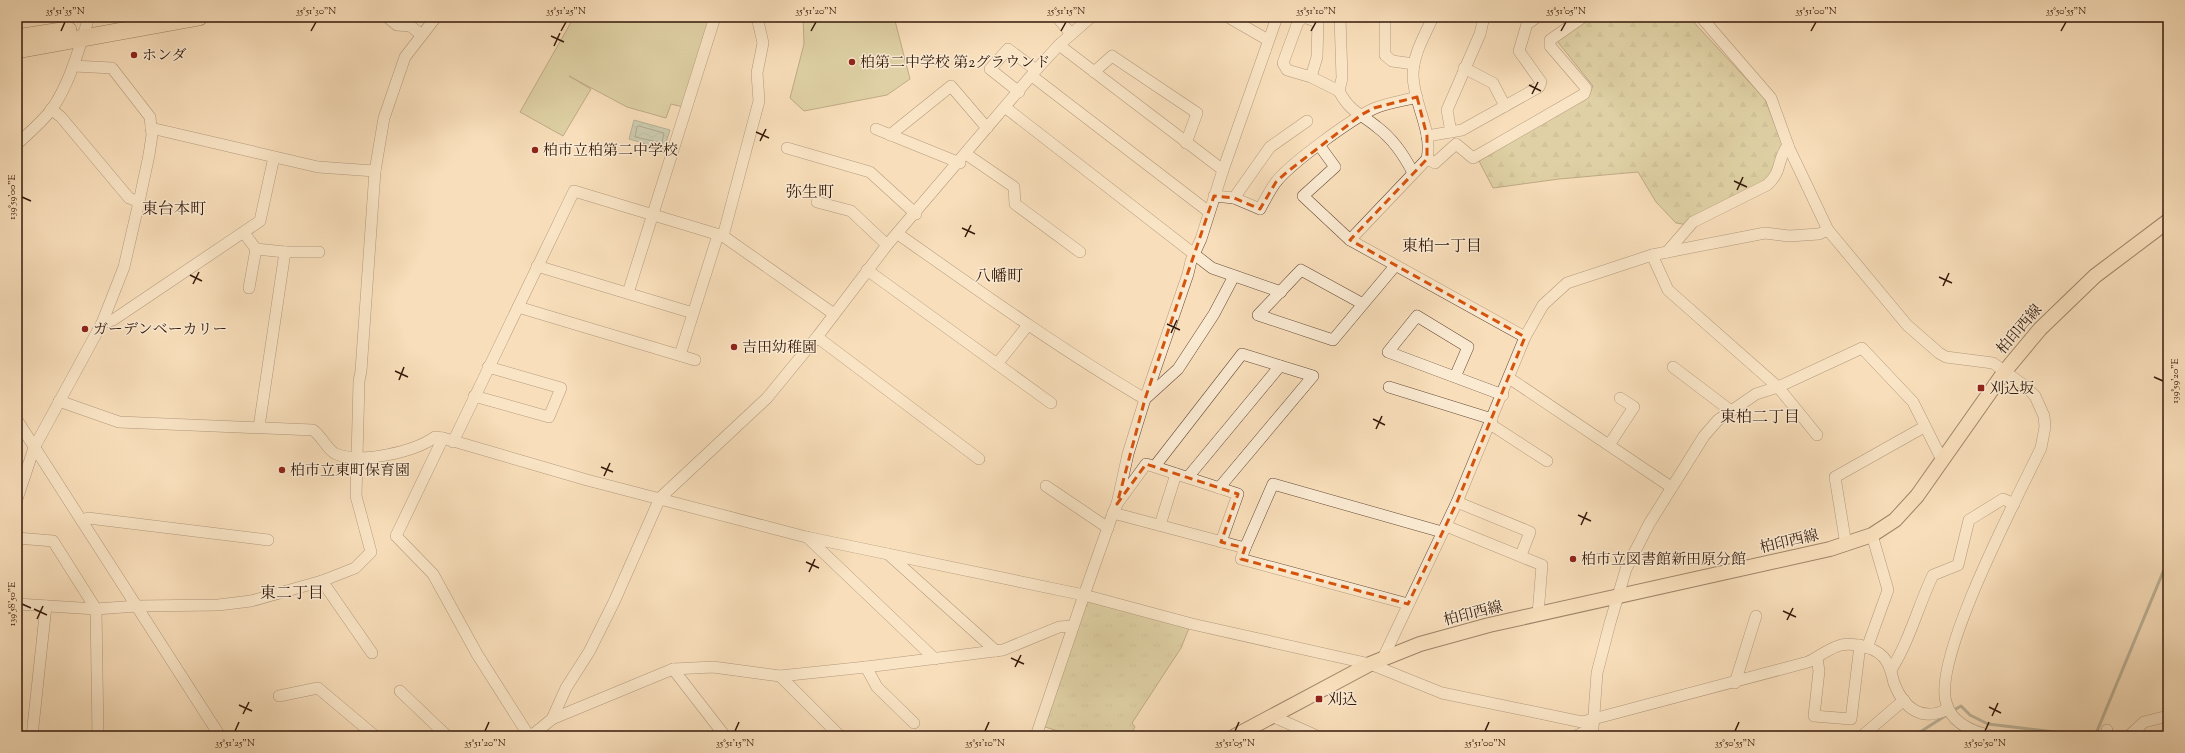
<svg xmlns="http://www.w3.org/2000/svg" width="2185" height="753" viewBox="0 0 2185 753" font-family="'Sorts Mill Goudy','Noto Serif JP',serif">
	<defs>
		<pattern id="grass-tufts" width="24" height="20" patternUnits="userSpaceOnUse"><rect width="24" height="20" fill="#c2c08c"/><path d="M3 7l-1-3M5 7V3M7 7l1-3M15 17l-1-3M17 17v-4M19 17l1-3" fill="none" stroke="#a7a477"/></pattern>
		<pattern id="forest-firs" width="22" height="20" patternUnits="userSpaceOnUse"><rect width="22" height="20" fill="#c2c08c"/><path d="M5 1l3.5 6h-7zM16 11l3.5 6h-7z" fill="#a7a477"/></pattern>
		<pattern id="water-waves" width="16" height="10" patternUnits="userSpaceOnUse"><rect width="16" height="10" fill="#9dbcad"/><path d="M0 5q4-4 8 0t8 0" fill="none" stroke="#88a194"/></pattern>
	</defs>
	<rect width="100%" height="100%" fill="#f8deba"/>
	<filter id="stains"><feTurbulence type="fractalNoise" baseFrequency=".005" numOctaves="4"/><feColorMatrix values="0 0 0 0 .2 0 0 0 0 .09 0 0 0 0 .02 0 0 0 .5 -.17"/></filter>
	<radialGradient id="worn" r=".72"><stop offset=".6" stop-color="#630" stop-opacity="0"/><stop offset="1" stop-color="#630" stop-opacity=".3"/></radialGradient>
	<polygon fill="url(#grass-tufts)" stroke="#7c6c4b" points="1084,600 1189,628 1181,648 1132,723 1135,727 1130,736 1074,736 1042,726"/>
	<polygon fill="url(#forest-firs)" stroke="#7c6c4b" points="1588,17 1689,17 1765,99 1783,145 1774,173 1755,194 1695,226 1676,223 1656,202 1638,172 1559,179 1493,188 1479,161 1589,95 1593,86 1557,41"/>
	<g fill="#c2c08c" stroke="#7c6c4b">
		<polygon points="574,17 711,17 683,107 671,104 666,118 627,107 569,76 591,89 563,136 520,112"/>
		<polygon points="803,17 894,17 910,79 887,95 804,111 790,98 804,44"/>
	</g>
	<polygon fill="url(#water-waves)" stroke="#737b6c" points="634,120 670,130 664,149 629,139"/>
	<g fill="none" stroke-linecap="round" stroke-linejoin="round">
		<polygon stroke="#696a5c" stroke-width="1" points="639,126 664,133 662,143 635,137 637,127"/>
		<g stroke="#737b6c" stroke-width="3">
			<polyline points="1952,711 1961,706 1970,715 1988,724 2088,736"/>
			<polyline points="1914,736 1948,714"/>
			<polyline points="2095,736 2168,560"/>
		</g>
		<defs>
			<g id="minor">
				<polyline points="387,17 397,25 410,26 422,35"/>
				<polyline points="1057,17 1071,34"/>
				<polyline points="1228,17 1268,40"/>
				<path d="M 1340,17 L 1342,78 L 1339,91 C 1350,112 1360,113 1377,127 C 1393,139 1404,155 1413,173"/>
				<polyline points="1385,17 1385,55 1392,61 1414,64"/>
				<path d="M 1701,17 L 1771,98 L 1789,148 L 1828,230 L 1907,325 L 1939,353 L 1946,357 L 1993,363 L 2025,386 L 2035,396 L 2044,416 L 2045,427 L 2041,448 C 2018,496 1933,657 1946,702 C 1951,723 1973,732 1992,736"/>
				<polyline points="1059,45 1223,170"/>
				<polyline points="1464,68 1493,83 1505,106"/>
				<polyline points="1094,72 1112,56 1197,113 1186,143"/>
				<polyline points="1032,76 1209,212"/>
				<polyline points="1311,77 1317,57 1318,22 1304,17 1298,22 1283,63 1287,70 1311,77 1339,91"/>
				<polyline points="1019,92 990,69 1008,49 1036,70"/>
				<polyline points="1006,108 1212,268 1281,292"/>
				<polyline points="51,109 61,117 129,198 139,202"/>
				<polyline points="151,128 318,167 375,171"/>
				<polyline points="876,129 960,163"/>
				<polyline points="1451,132 1447,110 1480,34 1484,17"/>
				<polyline points="890,135 951,86 987,128"/>
				<polyline points="1427,136 1462,130 1539,87 1541,82 1519,51 1527,24 1537,17"/>
				<path d="M 17,144 C 29,133 42,122 52,109 C 71,81 79,48 89,17"/>
				<polyline points="1319,145 1335,167 1303,196 1350,240 1525,337"/>
				<polyline points="787,148 870,172 916,214"/>
				<polyline points="966,154 1014,187 1015,204 1080,252"/>
				<polyline points="1427,159 1435,163 1456,144 1473,158 1584,94 1586,88 1550,46 1550,40 1583,17"/>
				<path d="M 1214,196 L 1234,198 L 1260,209 C 1265,200 1270,190 1276,182 C 1291,163 1350,120 1373,109 C 1386,103 1403,101 1417,97"/>
				<polyline points="1234,198 1270,147 1307,121"/>
				<polyline points="817,202 851,211 887,245"/>
				<polyline points="244,233 256,249 285,252"/>
				<path d="M 898,234 C 979,291 1060,349 1145,399 L 1178,369 L 1214,314 L 1234,276"/>
				<polyline points="723,236 759,101 757,73 763,43 757,17"/>
				<path d="M 1350,240 L 1427,159 C 1433,130 1413,103 1413,75 C 1413,54 1425,35 1433,17"/>
				<path d="M 1667,252 L 1693,222 L 1767,185 C 1783,171 1776,161 1788,145"/>
				<polyline points="537,266 693,313"/>
				<polyline points="867,270 1051,403"/>
				<polyline points="249,288 256,249"/>
				<polyline points="628,293 715,17"/>
				<polyline points="1363,304 1301,270 1258,315 1333,340 1395,266"/>
				<polyline points="518,307 695,360"/>
				<polyline points="102,323 113,320 260,221 274,157"/>
				<polyline points="817,337 979,459"/>
				<polyline points="680,355 718,235"/>
				<polyline points="997,364 1028,325"/>
				<polyline points="1673,367 1731,411"/>
				<polyline points="1455,377 1468,347 1417,316 1388,352 1503,395"/>
				<polyline points="1509,378 1671,487"/>
				<polyline points="1389,387 1492,419"/>
				<polyline points="474,396 549,417 561,388 488,367"/>
				<path d="M 59,401 L 119,422 L 313,430 C 322,436 328,451 336,454 C 361,464 414,452 435,437 L 443,438 L 587,480 L 806,537 L 1084,595 L 1113,513 L 1245,548 L 1241,559 L 1408,604"/>
				<polyline points="17,420 220,736"/>
				<polyline points="1490,424 1547,461"/>
				<polyline points="259,427 285,252 319,252"/>
				<polyline points="1817,435 1778,387 1862,348 1913,402 1942,460"/>
				<polyline points="443,438 396,536 433,574 477,654 529,736"/>
				<polyline points="453,442 574,191 723,236 834,314"/>
				<polyline points="1609,445 1634,407 1620,398"/>
				<polyline points="1155,466 1242,354 1313,376 1219,488"/>
				<polyline points="1188,477 1280,366"/>
				<polyline points="1046,486 1108,528"/>
				<polyline points="17,499 34,448 102,323 124,267 139,202 149,155 152,135 150,117 112,68 74,66"/>
				<polyline points="1457,502 1530,532 1521,555"/>
				<polyline points="1117,504 1146,464 1238,494 1221,542"/>
				<polyline points="1113,513 1117,504 1128,454 1145,399 1188,274 1191,261 1201,239 1223,170 1277,17"/>
				<polyline points="82,521 88,518 268,540"/>
				<polyline points="1160,525 1176,474"/>
				<polyline points="1446,526 1542,565 1538,614"/>
				<polyline points="807,537 935,659"/>
				<polyline points="17,538 53,541 96,609 98,736"/>
				<polyline points="1846,545 1835,477 1924,427"/>
				<polyline points="1245,548 1273,484 1442,532"/>
				<polyline points="888,554 996,651"/>
				<polyline points="322,581 372,653"/>
				<polyline points="17,604 96,609 137,606 218,605 251,601 322,581 355,568 371,552 356,496 359,381 361,371 375,171 384,118 405,57 436,17"/>
				<polyline points="1867,648 1888,590 1872,535"/>
				<polyline points="1383,658 1457,502 1525,337 1543,305 1567,283 1652,255 1765,233 1789,236 1819,234 1828,230"/>
				<polyline points="1817,658 1819,671 1814,716 1851,719 1860,645"/>
				<polyline points="866,667 877,687 914,723"/>
				<polyline points="673,669 725,736"/>
				<path d="M 1891,670 C 1910,640 1918,606 1933,575 L 1958,565 L 1969,520 L 2003,499 L 2014,504"/>
				<polyline points="780,676 840,736"/>
				<polyline points="1735,683 1756,616"/>
				<polyline points="400,691 447,736"/>
				<polyline points="279,696 318,688 375,736"/>
				<polyline points="1272,716 1317,736"/>
				<polyline points="552,719 566,688 589,652 614,602 660,498 767,398 817,337 887,245 1036,70 1059,45 1091,17"/>
				<polyline points="32,736 46,606"/>
				<polyline points="531,736 552,719 673,669 713,667 780,676 866,667 1003,650 1059,627 1073,626"/>
				<path d="M 1036,736 L 1084,595 L 1192,624 L 1370,664 L 1442,693 L 1582,722 L 1808,662 C 1819,657 1829,648 1841,645 C 1856,642 1879,648 1887,662 C 1891,669 1892,676 1894,683 C 1904,709 1922,722 1948,709"/>
				<polyline points="1576,736 1593,728 1597,673 1610,623 1626,569 1649,524 1704,436 1718,420 1756,394 1778,387 1668,290 1652,255"/>
				<polyline points="1862,736 1904,700"/>
				<polyline points="2106,736 2107,730"/>
				<polyline points="2129,736 2144,722 2168,716"/>
			</g>
			<polyline id="major" points="1235,736 1370,664 1420,644 1489,625 1830,549 1872,535 1895,520 1917,496 2005,371 2040,329 2095,276 2168,221"/>
			<g id="highway">
				<polyline points="17,38 68,30"/>
				<polyline points="17,50 199,17"/>
			</g>
		</defs>
		<use href="#minor" stroke="#664a36" stroke-width="12"/>
		<use href="#major" stroke="#35190a" stroke-width="16"/>
		<use href="#highway" stroke="#35190a" stroke-width="18"/>
		<use href="#minor" stroke="#faead2" stroke-width="11"/>
		<use href="#major" stroke="#f8deba" stroke-width="14"/>
		<use href="#highway" stroke="#f8deba" stroke-width="17"/>
	</g>
	<path d="M0 0H2185V753H0ZM 1417,97 L 1427,136 L 1427,159 L 1350,240 L 1525,337 L 1457,502 L 1408,604 L 1241,559 L 1245,548 L 1221,542 L 1238,494 L 1146,464 L 1117,504 L 1145,399 L 1214,196 L 1234,198 L 1260,209 L 1276,182 L 1287,172 L 1361,115 L 1374,108 Z" fill="#f8deba" fill-opacity=".55" fill-rule="evenodd"/>
	<path fill="none" stroke="#d6530c" stroke-width="3" stroke-dasharray="8 5" stroke-linejoin="round" d="M 1417,97 L 1427,136 L 1427,159 L 1350,240 L 1525,337 L 1457,502 L 1408,604 L 1241,559 L 1245,548 L 1221,542 L 1238,494 L 1146,464 L 1117,504 L 1145,399 L 1214,196 L 1234,198 L 1260,209 L 1276,182 L 1287,172 L 1361,115 L 1374,108 Z"/>
	<path fill="none" stroke="#35190a" stroke-width="1.5" d="M 61,31 L 65,22M 311,31 L 316,22M 561,31 L 566,22M 811,31 L 816,22M 1061,31 L 1066,22M 1311,31 L 1316,22M 1561,31 L 1566,22M 1811,31 L 1816,22M 2061,31 L 2066,22M 551,36 L 564,42M 554,46 L 560,33M 1529,85 L 1541,91M 1532,94 L 1538,82M 756,132 L 769,138M 760,141 L 766,129M 1734,181 L 1747,187M 1737,190 L 1743,177M 22,197 L 31,201M 962,228 L 975,234M 965,237 L 971,225M 190,275 L 202,281M 1939,277 L 1952,283M 193,284 L 199,272M 1943,286 L 1949,273M 1167,324 L 1180,330M 1171,333 L 1177,320M 395,371 L 408,377M 2154,377 L 2163,381M 399,380 L 404,367M 1373,419 L 1385,425M 1376,429 L 1382,416M 601,467 L 613,472M 604,476 L 610,463M 1578,515 L 1591,521M 1581,525 L 1587,512M 806,562 L 819,568M 809,572 L 815,559M 22,604 L 31,608M 34,609 L 47,615M 1783,611 L 1796,617M 37,619 L 43,606M 1787,620 L 1793,608M 1011,658 L 1024,664M 1015,667 L 1021,655M 239,705 L 252,711M 1989,707 L 2001,713M 243,714 L 249,702M 1992,716 L 1998,703M 235,731 L 239,722M 485,731 L 489,722M 735,731 L 739,722M 985,731 L 989,722M 1235,731 L 1239,722M 1485,731 L 1489,722M 1735,731 L 1739,722M 1985,731 L 1989,722"/>
	<g fill="#8f2418" stroke="#faead2" stroke-width="1.5">
		<circle cx="134" cy="55" r="4"/>
		<circle cx="852" cy="62" r="4"/>
		<circle cx="535" cy="150" r="4"/>
		<circle cx="85" cy="329" r="4"/>
		<circle cx="734" cy="347" r="4"/>
		<rect x="1977" y="384" width="8" height="8" rx="2"/>
		<circle cx="282" cy="470" r="4"/>
		<circle cx="1573" cy="559" r="4"/>
		<rect x="1315" y="695" width="8" height="8" rx="2"/>
	</g>
	<g text-anchor="middle" stroke-width="3" stroke-linejoin="round" paint-order="stroke">
		<g font-size="15" fill="#35190a" stroke="#faead2" text-anchor="start">
			<text x="142" y="60">ホンダ</text>
			<text x="860" y="67">柏第二中学校 第2グラウンド</text>
			<text x="543" y="155">柏市立柏第二中学校</text>
			<text x="93" y="334">ガーデンベーカリー</text>
			<text x="742" y="352">吉田幼稚園</text>
			<text x="1989" y="393">刈込坂</text>
			<text x="290" y="475">柏市立東町保育園</text>
			<text x="1581" y="564">柏市立図書館新田原分館</text>
			<text x="1327" y="704">刈込</text>
		</g>
		<g font-size="15" fill="#35190a" stroke="#faead2">
			<text transform="translate(2019 329) rotate(-49)" y="5">柏印西線</text>
			<text transform="translate(1789 541) rotate(-13)" y="5">柏印西線</text>
			<text transform="translate(1473 613) rotate(-14)" y="5">柏印西線</text>
		</g>
		<g font-size="16" fill="#35190a" stroke="#faead2">
			<text x="810" y="197">弥生町</text>
			<text x="174" y="214">東台本町</text>
			<text x="1442" y="251">東柏一丁目</text>
			<text x="999" y="281">八幡町</text>
			<text x="1760" y="422">東柏二丁目</text>
			<text x="292" y="598">東二丁目</text>
		</g>
	</g>
	<rect width="2185" height="753" fill="none" stroke="#f8deba" stroke-width="44"/>
	<rect x="22" y="22" width="2141" height="709" fill="none" stroke="#35190a" stroke-width="1.5"/>
	<g font-size="10" text-anchor="middle" fill="#35190a">
		<text x="65" y="14">35°51'35"N</text>
		<text x="316" y="14">35°51'30"N</text>
		<text x="566" y="14">35°51'25"N</text>
		<text x="816" y="14">35°51'20"N</text>
		<text x="1066" y="14">35°51'15"N</text>
		<text x="1316" y="14">35°51'10"N</text>
		<text x="1566" y="14">35°51'05"N</text>
		<text x="1816" y="14">35°51'00"N</text>
		<text x="2066" y="14">35°50'55"N</text>
		<text transform="translate(11 197) rotate(-90)" y="4">139°59'00"E</text>
		<text transform="translate(2174 381) rotate(-90)" y="4">139°59'20"E</text>
		<text transform="translate(11 604) rotate(-90)" y="4">139°58'50"E</text>
		<text x="235" y="746">35°51'25"N</text>
		<text x="485" y="746">35°51'20"N</text>
		<text x="735" y="746">35°51'15"N</text>
		<text x="985" y="746">35°51'10"N</text>
		<text x="1235" y="746">35°51'05"N</text>
		<text x="1485" y="746">35°51'00"N</text>
		<text x="1735" y="746">35°50'55"N</text>
		<text x="1985" y="746">35°50'50"N</text>
	</g>
	<rect width="100%" height="100%" filter="url(#stains)"/>
	<rect width="100%" height="100%" fill="url(#worn)"/>
</svg>
